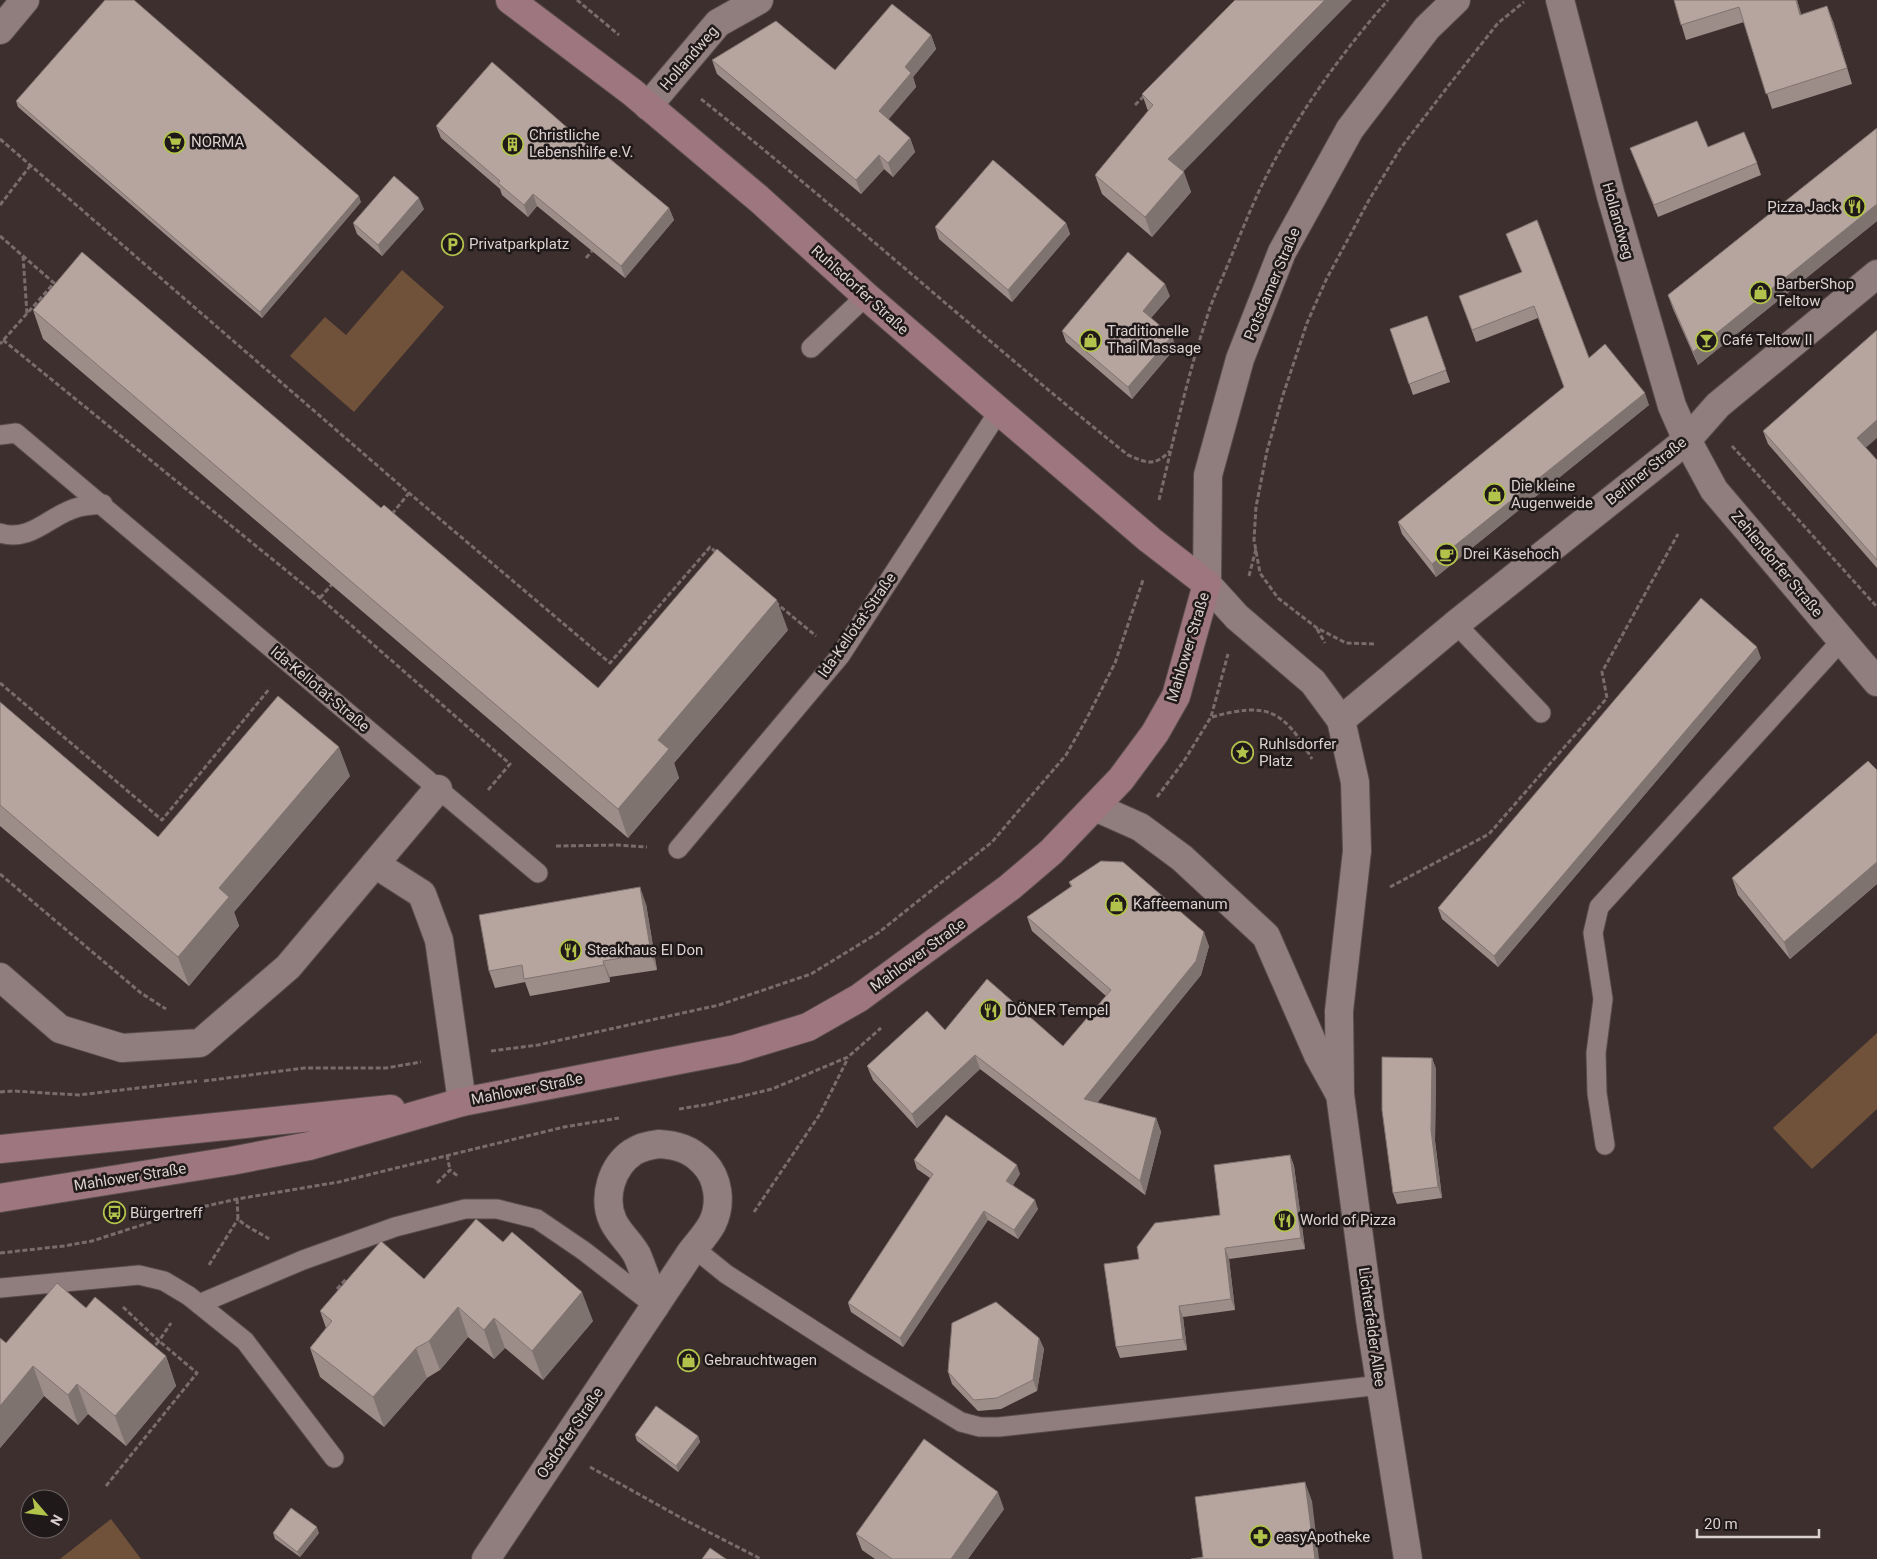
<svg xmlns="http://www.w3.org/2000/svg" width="1877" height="1559" viewBox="0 0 1877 1559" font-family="Roboto,sans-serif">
	<rect width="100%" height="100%" fill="#3e2f2f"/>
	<g fill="#705139">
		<polygon points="402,270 444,307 354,412 290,356 325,317 346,335"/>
		<polygon points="1877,1033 1877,1109 1812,1169 1773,1128"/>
		<polygon points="111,1519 141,1559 60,1559"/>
	</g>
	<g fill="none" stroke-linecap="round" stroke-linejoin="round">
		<defs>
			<g id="service">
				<polyline points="811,348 866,296"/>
				<polyline points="0,435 16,433 538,873"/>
				<path d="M 0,533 C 32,543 50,514 79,507 C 87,505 95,505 103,504"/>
				<polyline points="1456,624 1541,713"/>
				<polyline points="678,849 840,656 999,411"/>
				<polyline points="1605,1145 1597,1093 1596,1053 1603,999 1593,933 1599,907 1841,641"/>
				<polyline points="694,1248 726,1274 863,1362 961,1422 980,1427 999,1427 1381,1385"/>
				<polyline points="0,1288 139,1275 164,1281 189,1296 245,1341 334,1458"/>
				<polyline points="199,1304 303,1260 395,1227 465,1209 497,1209 537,1219 584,1251 655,1306"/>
			</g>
			<g id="minor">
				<polyline points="0,30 25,0"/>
				<polyline points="648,106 718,23 759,0"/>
				<polyline points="1687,440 1718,405 1877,274"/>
				<polyline points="375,864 422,894 439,940 462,1102"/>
				<polyline points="0,977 60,1029 122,1048 200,1043 288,967 438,789"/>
				<path d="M 659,1144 C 677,1145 690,1149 703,1162 C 719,1178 722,1204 712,1224 C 706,1235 696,1245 689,1255 C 678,1272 666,1289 655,1306 C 650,1289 644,1272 637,1255 C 630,1242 619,1234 613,1221 C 602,1197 612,1166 633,1152 C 641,1147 650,1145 659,1144 Z"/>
				<polyline points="486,1559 655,1306"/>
			</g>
			<g id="tertiary">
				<polyline points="1560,0 1611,196 1672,406 1687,440 1714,490 1877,682"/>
				<polyline points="1341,720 1456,624 1687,440"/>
				<polyline points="1095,807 1140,827 1182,858 1266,936 1318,1055 1339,1093"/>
				<polyline points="1408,1559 1370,1319 1340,1094 1339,1011 1357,851 1355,782 1341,720 1313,682 1237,617 1207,584 1208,475 1240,359 1282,252 1350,129 1427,28 1456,0"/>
			</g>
			<g id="secondary">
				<polyline points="0,1149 391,1109"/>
				<polyline points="0,1198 231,1161 309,1146 462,1102 736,1049 808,1027 859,998 1010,887 1051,852 1121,779 1155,733 1176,696 1207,584 1150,540 999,411 866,296 759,199 632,92 510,0"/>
			</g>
		</defs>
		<use href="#service" stroke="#584b4b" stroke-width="21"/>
		<use href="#minor" stroke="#584b4b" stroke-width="30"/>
		<use href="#tertiary" stroke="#584b4b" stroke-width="30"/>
		<use href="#secondary" stroke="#584b4b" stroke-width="30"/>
		<g stroke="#796c6c" stroke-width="3" stroke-dasharray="5 2.5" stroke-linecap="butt">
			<polyline points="577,0 619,35"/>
			<path d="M 701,99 C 846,214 983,339 1128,455 C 1147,463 1154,467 1170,451"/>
			<polyline points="1135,105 1145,95"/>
			<polyline points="0,139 409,493 610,663 710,547 717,553"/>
			<polyline points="0,205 30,166"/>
			<polyline points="0,236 54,283 0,344"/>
			<polyline points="23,256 27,314"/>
			<polyline points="586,258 592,251"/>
			<polyline points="3,340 320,598 510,764 488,790"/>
			<polyline points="1732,446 1877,607"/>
			<path d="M 1159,500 C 1174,438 1187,377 1207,317 C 1213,297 1223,277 1231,257 C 1240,235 1249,213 1259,191 C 1292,122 1338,57 1388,0"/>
			<polyline points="392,514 409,493"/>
			<polyline points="1249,576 1256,549"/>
			<polyline points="320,598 334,582"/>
			<polyline points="775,602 816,636"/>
			<polyline points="1317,629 1325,643"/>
			<polyline points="1374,644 1346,643 1317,628 1278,598 1260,573 1254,540 1256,507 1267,451 1283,395 1307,323 1326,280 1369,200 1400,149 1449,85 1498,23 1524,2"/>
			<polyline points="0,683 162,820 270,688"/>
			<path d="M 1212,717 C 1267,702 1283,709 1312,759"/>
			<polyline points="1157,797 1184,761 1211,717 1228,654"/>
			<polyline points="556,846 617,845 647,847"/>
			<polyline points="0,874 141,993 166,1009"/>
			<polyline points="1390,887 1489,834 1607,698 1602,672 1678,534"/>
			<polyline points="491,1051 538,1045 719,1005 811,974 878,933 992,842 1066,755 1087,718 1115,663 1143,580"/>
			<polyline points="204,1081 304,1068 386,1068 421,1062"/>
			<polyline points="0,1092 13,1091 79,1095 197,1081"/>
			<polyline points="679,1109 710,1104 772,1089 848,1057 881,1028"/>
			<polyline points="447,1155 450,1170"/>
			<polyline points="437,1183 450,1170 459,1177"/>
			<path d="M 237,1199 L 238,1219 C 247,1228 259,1232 269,1239"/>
			<polyline points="754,1212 820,1114 848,1058"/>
			<polyline points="0,1253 64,1246 92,1241 189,1210 237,1199 339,1182 564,1127 619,1118"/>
			<polyline points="209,1265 238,1219"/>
			<polyline points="337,1289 347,1278"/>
			<polyline points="123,1307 159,1341 171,1323"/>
			<polyline points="590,1467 685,1520 761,1559"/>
			<polyline points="106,1486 197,1373 159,1341 153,1348"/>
		</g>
		<use href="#service" stroke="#907e7e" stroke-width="19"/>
		<use href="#minor" stroke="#907e7e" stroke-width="28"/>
		<use href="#tertiary" stroke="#907e7e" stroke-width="28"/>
		<use href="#secondary" stroke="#9e7680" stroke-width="28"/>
	</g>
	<g fill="#9d8d89">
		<polygon points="1235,0 1183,172 1191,192 1152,237 1102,194 1095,175 1148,111 1142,94"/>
		<polygon points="1674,0 1797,0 1801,15 1833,21 1852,84 1772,109 1744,22 1686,40"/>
		<polygon points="931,35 936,49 913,77 916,87 888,119 910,138 915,152 893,177 884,169 861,194 717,74 712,60 835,70"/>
		<polygon points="16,101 361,202 262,318 18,107"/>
		<polygon points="436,126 594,151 669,208 674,220 625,278 537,206 528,217 502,195 500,189 441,138"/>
		<polygon points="1877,128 1877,221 1698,365 1673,309 1668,295"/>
		<polygon points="1708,147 1757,163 1761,175 1658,217 1630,148"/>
		<polygon points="424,209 382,256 357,234 353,223"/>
		<polygon points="1066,223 1070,234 1012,302 939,239 935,227"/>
		<polygon points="1506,234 1589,358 1649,405 1436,577 1402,534 1398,522 1564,387 1538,318 1476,342 1459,296 1522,272"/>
		<polygon points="1170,296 1151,318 1176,347 1132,399 1066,342 1062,331"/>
		<polygon points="33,310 381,508 598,688 788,630 674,763 679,778 628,838 43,339"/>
		<polygon points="1427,316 1450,382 1413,395 1390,329"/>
		<polygon points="1763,431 1866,448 1877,460 1877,568 1768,444"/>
		<polygon points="1761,658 1498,967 1442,919 1438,908"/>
		<polygon points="0,702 158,837 350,776 234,912 239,926 189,986 0,826"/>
		<polygon points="1877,770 1877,884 1790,959 1738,895 1732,878"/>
		<polygon points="1069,882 1209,946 1201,975 1097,1103 1156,1118 1161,1132 1145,1195 980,1069 917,1128 873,1080 867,1066 945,1030 1063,1046 1106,996 1032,931 1027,917 1071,887"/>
		<polygon points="646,904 657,970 610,977 610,982 530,996 525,982 495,988 489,971"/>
		<polygon points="1432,1058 1436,1069 1435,1141 1442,1198 1397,1204 1393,1193"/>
		<polygon points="1290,1155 1294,1166 1305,1249 1229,1259 1235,1310 1183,1317 1187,1350 1120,1358 1116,1347 1139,1259 1220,1215"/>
		<polygon points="914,1160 1020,1174 1013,1185 1038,1209 1018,1239 988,1220 903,1347 851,1312 848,1303 930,1178 917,1169"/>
		<polygon points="424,1279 593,1321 543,1380 505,1348 494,1359 468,1337 440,1370 427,1378 384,1427 320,1377 310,1348 326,1328 320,1311"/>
		<polygon points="86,1308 166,1356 176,1386 126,1446 88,1414 78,1425 44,1396 0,1448 0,1338 6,1343"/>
		<polygon points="1039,1338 1044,1349 1037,1391 1001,1409 978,1411 952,1384 948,1372"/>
		<polygon points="635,1435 698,1436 700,1442 678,1472 637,1441"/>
		<polygon points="1004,1509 968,1559 875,1559 862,1550 856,1534"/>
		<polygon points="273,1533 319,1533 300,1557 275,1539"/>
	</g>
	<g fill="#7f736f">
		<polygon points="1325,0 1352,0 1176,179 1168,159"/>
		<polygon points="1796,0 1797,0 1806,30 1800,15"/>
		<polygon points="1827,6 1833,21 1852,84 1847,68"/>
		<polygon points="931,35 936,49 913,77 916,87 884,125 879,111 905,67"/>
		<polygon points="910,138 915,152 893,177 888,163"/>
		<polygon points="879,155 884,169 861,194 856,180"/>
		<polygon points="1184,172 1191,192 1152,237 1145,217"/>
		<polygon points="533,194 537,206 528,217 524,205"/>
		<polygon points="359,196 361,202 262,318 260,312"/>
		<polygon points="419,198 424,209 382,256 378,245"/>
		<polygon points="1877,204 1877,221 1698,365 1693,352"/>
		<polygon points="669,208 674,220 625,278 621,266"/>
		<polygon points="1066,223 1070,234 1012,302 1008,290"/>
		<polygon points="1165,284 1170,296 1147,322 1143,311"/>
		<polygon points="1172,336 1176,347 1132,399 1128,387"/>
		<polygon points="1645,393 1649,405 1436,577 1432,564"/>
		<polygon points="1877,420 1877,438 1862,451 1857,438"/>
		<polygon points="777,600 788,630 674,763 679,778 628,838 618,809 658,740"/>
		<polygon points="1757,647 1761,658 1498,967 1494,956"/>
		<polygon points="339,747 350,776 234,912 239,926 189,986 178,957 219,888"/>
		<polygon points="1877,862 1877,884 1790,959 1784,942"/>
		<polygon points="640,887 646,904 657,970 651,953"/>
		<polygon points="1204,932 1209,946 1201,975 1089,1113 1084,1099"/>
		<polygon points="603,961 610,977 610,982 604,965"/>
		<polygon points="975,1055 980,1069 917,1128 912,1114"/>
		<polygon points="1432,1058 1436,1069 1435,1141 1442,1198 1438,1187 1431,1130"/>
		<polygon points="1156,1118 1161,1132 1145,1195 1140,1181"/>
		<polygon points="1290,1155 1294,1166 1305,1249 1301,1238"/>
		<polygon points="1017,1165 1020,1174 1009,1190 1006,1181"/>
		<polygon points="1035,1200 1038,1209 1018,1239 1014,1230"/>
		<polygon points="984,1211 988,1220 903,1347 900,1338"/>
		<polygon points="1225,1248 1229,1259 1235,1310 1231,1299"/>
		<polygon points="582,1292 593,1321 543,1380 532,1351"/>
		<polygon points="1179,1306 1183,1317 1187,1350 1183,1339"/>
		<polygon points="458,1307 468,1337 440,1370 429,1341"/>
		<polygon points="494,1318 505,1348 494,1359 484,1330"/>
		<polygon points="1039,1338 1044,1349 1037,1391 1033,1380"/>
		<polygon points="416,1348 427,1378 384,1427 373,1397"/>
		<polygon points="166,1356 176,1386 126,1446 115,1416"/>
		<polygon points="33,1366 44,1396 0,1448 0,1406"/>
		<polygon points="77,1384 88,1414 78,1425 68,1395"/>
		<polygon points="698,1436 700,1442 678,1472 676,1466"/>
		<polygon points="1305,1482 1312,1501 1319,1559 1315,1559"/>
		<polygon points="998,1492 1004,1509 968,1559 951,1559"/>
		<polygon points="317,1527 319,1533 300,1557 297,1552"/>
	</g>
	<g fill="#b6a49f" stroke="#7f736f">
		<polygon points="105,0 134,0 359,196 260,312 16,101"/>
		<polygon points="1235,0 1325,0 1168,159 1184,172 1145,217 1095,175 1153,105 1142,94"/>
		<polygon points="1674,0 1796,0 1800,15 1827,6 1847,68 1766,94 1739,7 1681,25"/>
		<polygon points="892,4 931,35 905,67 911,73 879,111 910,138 888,163 879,155 856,180 712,60 776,21 835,70"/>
		<polygon points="492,62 594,151 597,148 669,208 621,266 533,194 524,205 498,183 500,181 436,126"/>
		<polygon points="1697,121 1708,147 1744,132 1757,163 1654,205 1630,148"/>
		<polygon points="1877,128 1877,204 1693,352 1668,295"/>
		<polygon points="993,160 1066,223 1008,290 935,227"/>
		<polygon points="394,176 419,198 378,245 353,223"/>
		<polygon points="1537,220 1589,358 1605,344 1645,393 1432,564 1398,522 1564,387 1534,306 1472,330 1459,296 1522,272 1506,234"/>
		<polygon points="82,252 381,508 384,505 598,688 717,549 777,600 658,740 669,749 618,809 33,310"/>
		<polygon points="1128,252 1165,284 1143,311 1172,336 1128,387 1062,331"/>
		<polygon points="1427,316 1446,370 1409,384 1390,329"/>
		<polygon points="1877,330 1877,420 1857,438 1877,460 1877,560 1763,431"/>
		<polygon points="1701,598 1757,647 1494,956 1438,908"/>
		<polygon points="278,696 339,747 219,888 229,897 178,957 0,805 0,702 158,837"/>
		<polygon points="1868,761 1877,770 1877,862 1784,942 1732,878"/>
		<polygon points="1101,861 1123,862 1204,932 1196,961 1084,1099 1156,1118 1140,1181 975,1055 912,1114 867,1066 927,1011 945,1030 987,979 1063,1046 1111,990 1027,917 1072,886 1069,882"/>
		<polygon points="640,887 651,953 603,961 604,965 524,979 522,965 489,971 479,915"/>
		<polygon points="1382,1057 1432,1058 1431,1130 1438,1187 1393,1193 1382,1110"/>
		<polygon points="946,1115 1017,1165 1006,1181 1035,1200 1014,1230 984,1211 900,1338 848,1303 933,1174 914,1160"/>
		<polygon points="1290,1155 1301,1238 1225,1248 1231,1299 1179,1306 1183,1339 1116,1347 1104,1264 1139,1259 1137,1247 1155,1223 1220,1215 1214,1165"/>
		<polygon points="476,1219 503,1242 512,1232 582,1292 532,1351 494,1318 484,1330 458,1307 429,1341 416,1348 373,1397 310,1348 332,1321 320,1311 381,1241 424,1279"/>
		<polygon points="57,1283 86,1308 95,1297 166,1356 115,1416 77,1384 68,1395 33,1366 0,1406 0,1338 6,1343"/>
		<polygon points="996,1302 1039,1338 1033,1380 997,1398 974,1400 948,1372 952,1323"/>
		<polygon points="656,1406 698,1436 676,1466 635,1435"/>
		<polygon points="924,1439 998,1492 951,1559 892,1559 856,1534"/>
		<polygon points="1305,1482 1315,1559 1191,1559 1203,1557 1195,1497"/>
		<polygon points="291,1508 317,1527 297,1552 273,1533"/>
		<polygon points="710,1548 726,1559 702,1559"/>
	</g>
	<defs>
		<symbol id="supermarket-ring" viewBox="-11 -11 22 22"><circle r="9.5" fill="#201919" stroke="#b2c34c" stroke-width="1.5"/><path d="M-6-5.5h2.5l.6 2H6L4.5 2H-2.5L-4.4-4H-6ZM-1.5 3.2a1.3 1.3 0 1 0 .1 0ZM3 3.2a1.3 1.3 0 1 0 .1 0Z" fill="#b2c34c"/></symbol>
		<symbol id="building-ring" viewBox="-11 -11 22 22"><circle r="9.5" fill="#201919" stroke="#b2c34c" stroke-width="1.5"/><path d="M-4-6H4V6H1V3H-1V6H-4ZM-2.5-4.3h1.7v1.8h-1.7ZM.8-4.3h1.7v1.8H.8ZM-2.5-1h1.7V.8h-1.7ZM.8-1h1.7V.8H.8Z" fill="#b2c34c"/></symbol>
		<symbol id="restaurant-ring" viewBox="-11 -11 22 22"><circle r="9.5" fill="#201919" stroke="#b2c34c" stroke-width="1.5"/><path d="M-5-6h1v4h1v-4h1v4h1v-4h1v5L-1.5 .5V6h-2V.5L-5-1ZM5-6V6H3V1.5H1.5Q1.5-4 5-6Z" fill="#b2c34c"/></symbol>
		<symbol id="parking-ring" viewBox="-11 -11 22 22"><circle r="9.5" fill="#201919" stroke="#b2c34c" stroke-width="1.5"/><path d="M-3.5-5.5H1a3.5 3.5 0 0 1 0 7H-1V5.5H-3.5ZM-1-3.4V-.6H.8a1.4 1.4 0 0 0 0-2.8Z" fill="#b2c34c"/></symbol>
		<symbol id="shop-ring" viewBox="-11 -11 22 22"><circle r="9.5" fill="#201919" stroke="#b2c34c" stroke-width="1.5"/><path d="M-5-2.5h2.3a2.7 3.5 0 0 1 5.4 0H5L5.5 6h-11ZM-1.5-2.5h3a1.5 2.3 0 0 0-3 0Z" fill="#b2c34c"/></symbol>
		<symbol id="bar-ring" viewBox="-11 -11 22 22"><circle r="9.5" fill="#201919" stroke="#b2c34c" stroke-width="1.5"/><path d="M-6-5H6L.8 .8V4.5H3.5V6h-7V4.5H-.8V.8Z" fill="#b2c34c"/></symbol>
		<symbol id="cafe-ring" viewBox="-11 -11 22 22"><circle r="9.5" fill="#201919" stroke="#b2c34c" stroke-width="1.5"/><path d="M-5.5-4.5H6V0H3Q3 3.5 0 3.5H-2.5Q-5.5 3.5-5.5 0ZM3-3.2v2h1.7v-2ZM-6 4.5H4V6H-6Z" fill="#b2c34c"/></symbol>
		<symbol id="sight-ring" viewBox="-11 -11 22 22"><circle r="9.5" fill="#201919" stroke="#b2c34c" stroke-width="1.5"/><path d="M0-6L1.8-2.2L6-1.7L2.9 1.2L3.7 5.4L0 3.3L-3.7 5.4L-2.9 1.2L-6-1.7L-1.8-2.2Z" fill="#b2c34c"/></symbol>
		<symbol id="bus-ring" viewBox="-11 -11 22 22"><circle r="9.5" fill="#201919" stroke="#b2c34c" stroke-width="1.5"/><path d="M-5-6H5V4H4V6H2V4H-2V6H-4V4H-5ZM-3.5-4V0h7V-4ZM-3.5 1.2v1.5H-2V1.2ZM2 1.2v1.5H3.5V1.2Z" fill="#b2c34c"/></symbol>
		<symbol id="pharmacy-ring" viewBox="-11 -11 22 22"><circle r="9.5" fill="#201919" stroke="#b2c34c" stroke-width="1.5"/><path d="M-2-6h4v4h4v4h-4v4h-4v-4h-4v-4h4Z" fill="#b2c34c"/></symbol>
	</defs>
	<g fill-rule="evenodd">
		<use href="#supermarket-ring" x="162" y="130" width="25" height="25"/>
		<use href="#building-ring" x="500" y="132" width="25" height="25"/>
		<use href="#restaurant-ring" x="1842" y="194" width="25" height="25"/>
		<use href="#parking-ring" x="440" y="232" width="25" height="25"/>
		<use href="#shop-ring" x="1748" y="280" width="25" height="25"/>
		<use href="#shop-ring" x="1078" y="328" width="25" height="25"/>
		<use href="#bar-ring" x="1694" y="328" width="25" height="25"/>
		<use href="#shop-ring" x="1482" y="482" width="25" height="25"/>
		<use href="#cafe-ring" x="1434" y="542" width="25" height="25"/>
		<use href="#sight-ring" x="1230" y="740" width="25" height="25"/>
		<use href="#shop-ring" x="1104" y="892" width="25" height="25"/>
		<use href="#restaurant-ring" x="558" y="938" width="25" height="25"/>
		<use href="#restaurant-ring" x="978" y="998" width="25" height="25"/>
		<use href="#bus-ring" x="102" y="1200" width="25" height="25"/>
		<use href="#restaurant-ring" x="1272" y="1208" width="25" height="25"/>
		<use href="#shop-ring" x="676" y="1348" width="25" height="25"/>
		<use href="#pharmacy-ring" x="1248" y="1524" width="25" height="25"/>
	</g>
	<g text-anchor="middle" stroke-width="5" stroke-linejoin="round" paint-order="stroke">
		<g font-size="15" fill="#dbd1d1" stroke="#201919">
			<text transform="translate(689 58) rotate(-49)" y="5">Hollandweg</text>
			<text transform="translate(1618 221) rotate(74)" y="5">Hollandweg</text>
			<text transform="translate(1272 284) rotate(-67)" y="5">Potsdamer Straße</text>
			<text transform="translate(860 290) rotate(42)" y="5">Ruhlsdorfer Straße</text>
			<text transform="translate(1646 471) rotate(-39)" y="5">Berliner Straße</text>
			<text transform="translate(1777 564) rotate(50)" y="5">Zehlendorfer Straße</text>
			<text transform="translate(857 625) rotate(-55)" y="5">Ida-Kellotat-Straße</text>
			<text transform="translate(1188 647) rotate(-73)" y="5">Mahlower Straße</text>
			<text transform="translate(320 689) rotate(40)" y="5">Ida-Kellotat-Straße</text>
			<text transform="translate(918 955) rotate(-36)" y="5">Mahlower Straße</text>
			<text transform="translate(527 1089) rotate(-11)" y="5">Mahlower Straße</text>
			<text transform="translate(130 1177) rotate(-9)" y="5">Mahlower Straße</text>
			<text transform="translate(1372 1327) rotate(82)" y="5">Lichterfelder Allee</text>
			<text transform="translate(570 1433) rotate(-56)" y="5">Osdorfer Straße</text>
		</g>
		<g font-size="15" fill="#dbd1d1" stroke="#201919" text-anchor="start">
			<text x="529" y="140">Christliche<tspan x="529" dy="17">Lebenshilfe e.V.</tspan></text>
			<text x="191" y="147">NORMA</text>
			<text x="1839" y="212" text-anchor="end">Pizza Jack</text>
			<text x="469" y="249">Privatparkplatz</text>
			<text x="1776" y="289">BarberShop<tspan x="1776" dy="17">Teltow</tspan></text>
			<text x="1107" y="336">Traditionelle<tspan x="1107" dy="17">Thai Massage</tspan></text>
			<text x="1722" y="345">Café Teltow II</text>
			<text x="1511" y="491">Die kleine<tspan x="1511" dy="17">Augenweide</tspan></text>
			<text x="1463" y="559">Drei Käsehoch</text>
			<text x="1259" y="749">Ruhlsdorfer<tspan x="1259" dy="17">Platz</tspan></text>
			<text x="1133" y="909">Kaffeemanum</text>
			<text x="587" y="955">Steakhaus El Don</text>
			<text x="1007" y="1015">DÖNER Tempel</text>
			<text x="130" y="1218">Bürgertreff</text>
			<text x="1300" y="1225">World of Pizza</text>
			<text x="704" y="1365">Gebrauchtwagen</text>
			<text x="1276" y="1542">easyApotheke</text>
		</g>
	</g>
	<g transform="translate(45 1514) rotate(118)"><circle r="24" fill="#201919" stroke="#6b6363"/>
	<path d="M0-4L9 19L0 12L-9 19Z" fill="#b2c34c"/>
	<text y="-8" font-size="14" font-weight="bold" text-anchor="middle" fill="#dbd1d1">N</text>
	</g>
	<path d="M1697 1529v8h122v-8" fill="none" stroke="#dbd1d1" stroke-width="2.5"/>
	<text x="1704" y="1529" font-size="15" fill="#dbd1d1" stroke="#201919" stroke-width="4" paint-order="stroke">20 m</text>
</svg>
